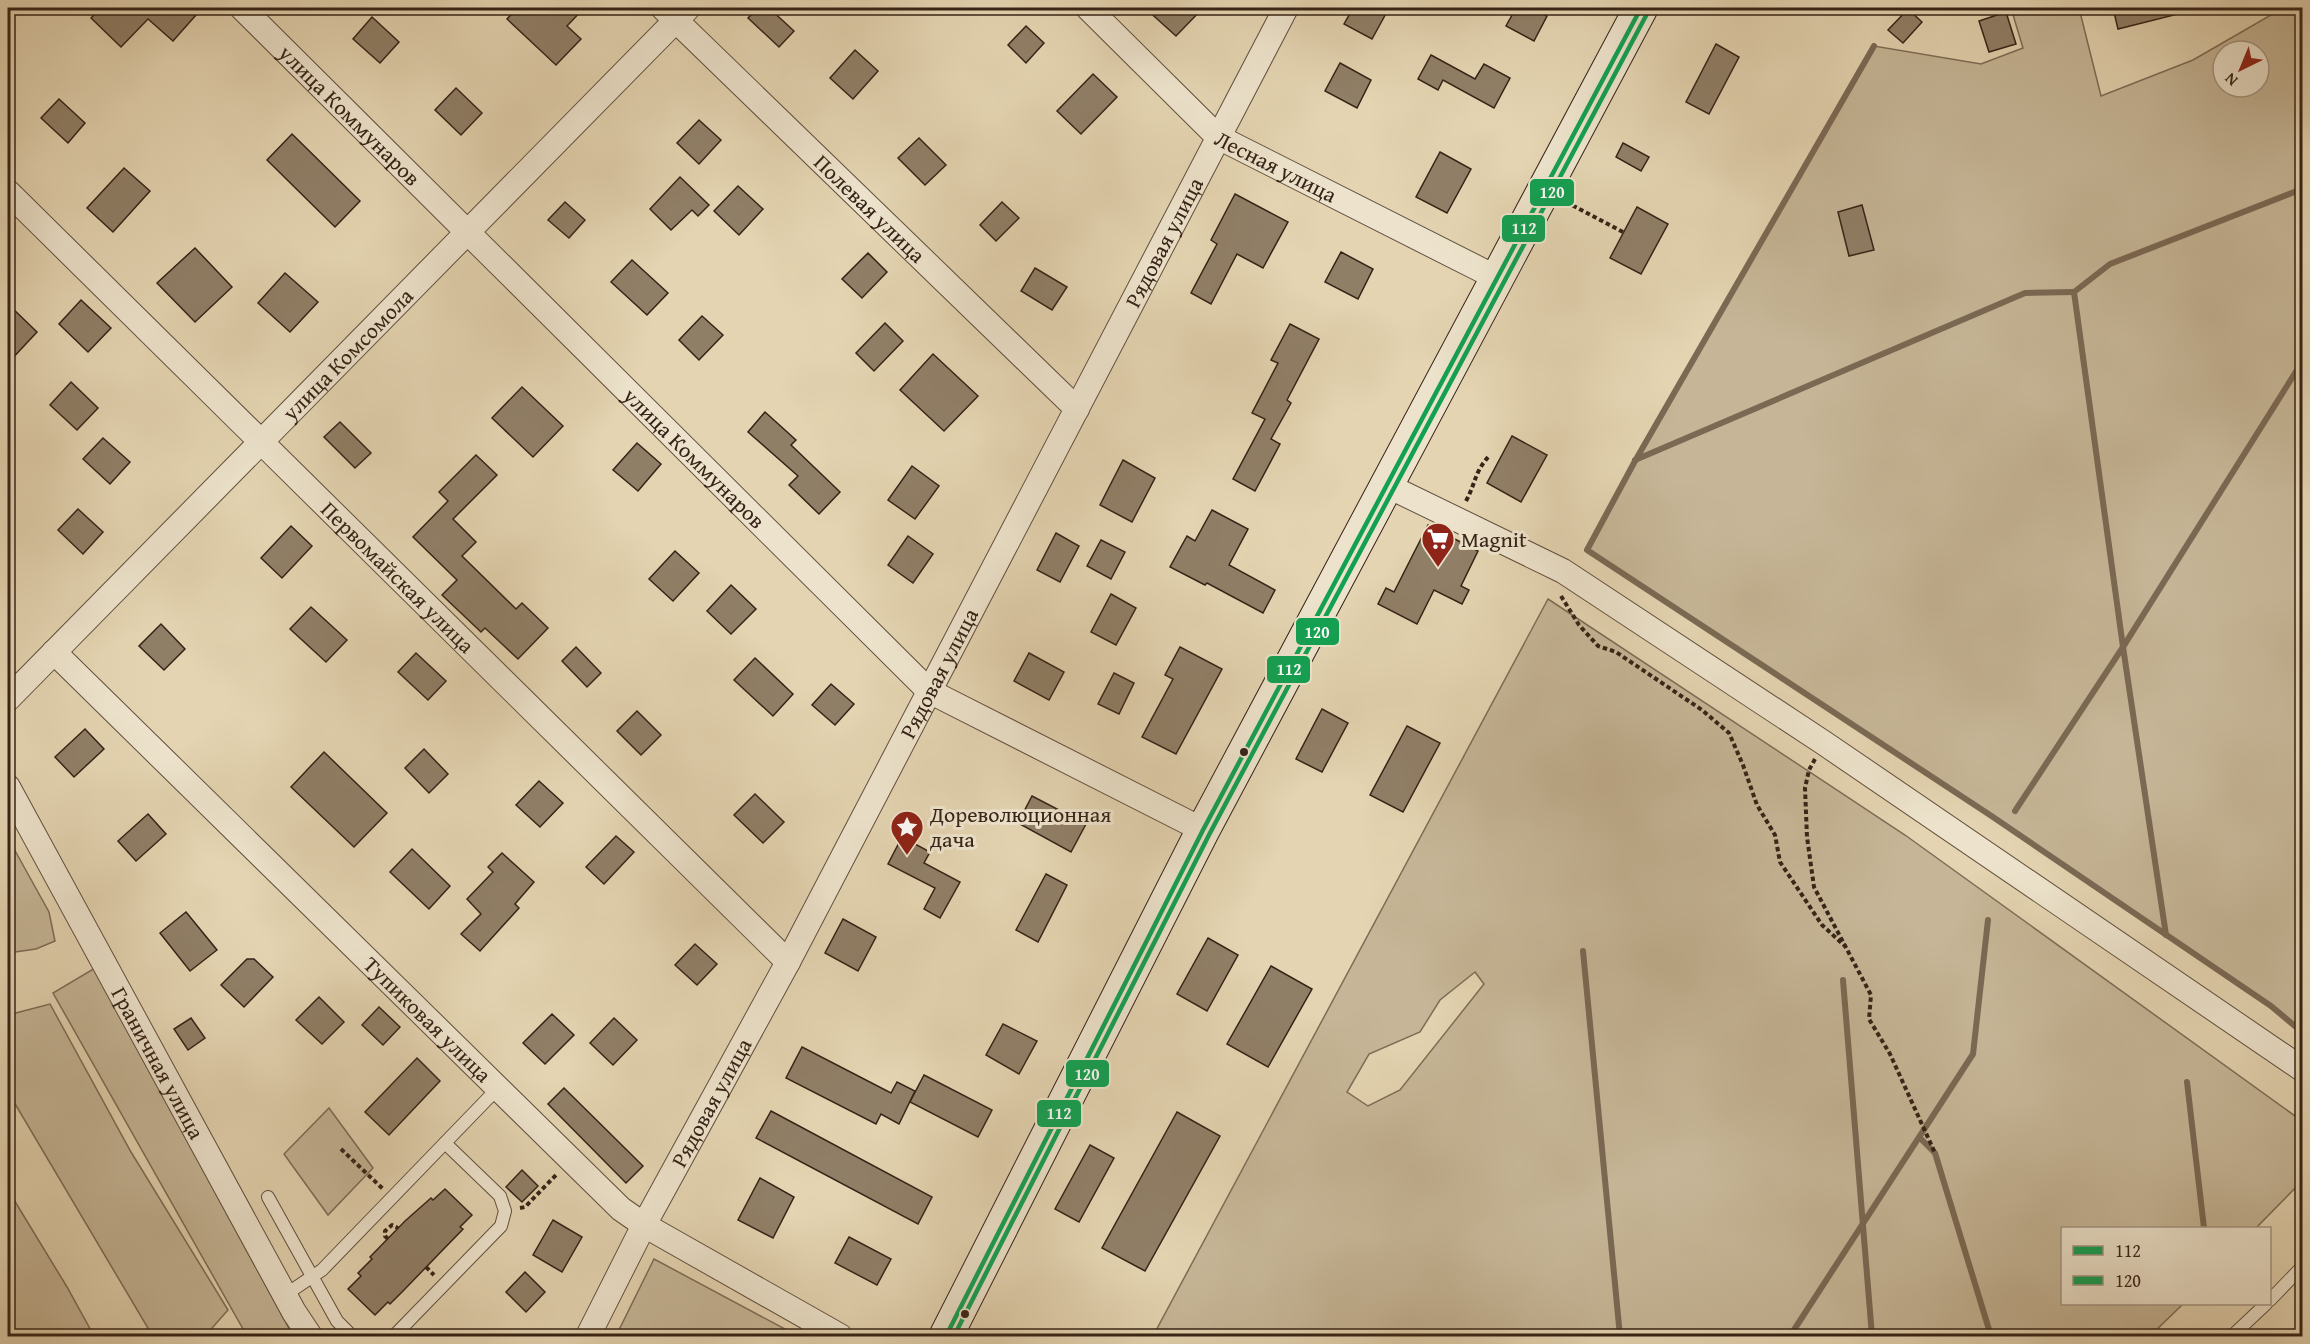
<svg xmlns="http://www.w3.org/2000/svg" width="2310" height="1344" viewBox="0 0 2310 1344" font-family="'Gentium Book Plus',serif">
	<rect width="100%" height="100%" fill="#e4d4b1"/>
	<filter id="stains"><feTurbulence type="fractalNoise" baseFrequency=".00333" numOctaves="4"/><feColorMatrix values="0 0 0 0 .2 0 0 0 0 .09 0 0 0 0 .02 0 0 0 .5 -.17"/></filter>
	<radialGradient id="worn" r=".72"><stop offset=".6" stop-color="#630" stop-opacity="0"/><stop offset="1" stop-color="#630" stop-opacity=".3"/></radialGradient>
	<g fill="#c6b697" stroke="#7e6c57" stroke-width="1.5" fill-rule="evenodd">
		<path d="M 2011,8 L 2079,8 L 2101,96 L 2193,60 L 2283,8 L 2302,8 L 2302,1032 L 2271,1006 L 1990,815 L 1587,550 L 1635,461 L 1874,46 L 1981,64 L 2023,48 ZM 2223,51 L 2259,51 L 2259,87 L 2223,87 Z"/>
		<path d="M 1548,599 L 1905,835 L 2302,1121 L 2302,1181 L 2256,1228 L 2062,1228 L 2062,1304 L 2183,1304 L 2150,1336 L 1153,1336 ZM 1475,972 L 1484,984 L 1400,1090 L 1368,1106 L 1347,1092 L 1369,1054 L 1420,1032 L 1440,1000 Z"/>
		<polygon points="8,838 49,912 55,941 36,949 15,952 8,962"/>
		<polygon points="95,968 293,1336 247,1336 53,993"/>
		<polygon points="50,1004 131,1152 228,1310 205,1336 152,1335 8,1092 8,1019 12,1014"/>
		<polygon points="329,1108 373,1168 328,1215 284,1154"/>
		<polygon points="8,1190 67,1287 94,1336 8,1336"/>
		<polygon points="654,1259 798,1336 616,1336"/>
	</g>
	<g fill="none" stroke-linecap="round" stroke-linejoin="round">
		<g stroke="#7b6954" stroke-width="6">
			<polyline points="1874,46 1635,461 1587,550 1990,815 2271,1006 2302,1032"/>
			<polyline points="1635,460 2025,293 2074,292"/>
			<polyline points="2015,811 2123,647 2302,362"/>
			<polyline points="2166,935 2123,647 2074,292 2110,264 2302,189"/>
			<polyline points="1583,951 1620,1336"/>
			<polyline points="1843,980 1872,1336"/>
			<polyline points="2187,1082 2204,1228"/>
			<polyline points="1920,1138 1935,1153 1991,1336"/>
			<polyline points="1790,1336 1973,1054 1988,920"/>
		</g>
	</g>
	<g fill="#907f67" stroke="#362317" stroke-width="1.5">
		<polygon points="101,8 188,8 196,15 173,41 148,19 121,47 91,18"/>
		<polygon points="517,8 584,8 567,26 581,39 556,65 507,19"/>
		<polygon points="758,8 769,8 794,31 779,47 748,18"/>
		<polygon points="1145,8 1203,8 1176,36"/>
		<polygon points="1353,8 1389,8 1372,39 1344,24"/>
		<polygon points="1516,8 1530,8 1547,16 1534,41 1506,26"/>
		<polygon points="2113,8 2181,8 2182,13 2118,29"/>
		<polygon points="1908,9 1922,22 1903,43 1888,30"/>
		<polygon points="2006,12 2016,44 1989,52 1979,21"/>
		<polygon points="372,17 399,42 380,63 353,39"/>
		<polygon points="1026,26 1044,43 1026,63 1008,45"/>
		<polygon points="1716,44 1739,57 1709,114 1686,102"/>
		<polygon points="855,50 878,71 853,99 830,78"/>
		<polygon points="1431,55 1475,79 1484,64 1510,78 1494,108 1443,80 1438,90 1418,79"/>
		<polygon points="1340,63 1371,80 1357,108 1325,91"/>
		<polygon points="1093,74 1117,97 1081,134 1057,111"/>
		<polygon points="456,88 482,113 461,135 435,110"/>
		<polygon points="59,99 85,123 68,143 41,118"/>
		<polygon points="699,120 721,140 699,164 677,143"/>
		<polygon points="292,134 360,201 335,227 267,160"/>
		<polygon points="919,138 946,165 925,185 898,158"/>
		<polygon points="1623,143 1649,157 1641,171 1616,157"/>
		<polygon points="1440,152 1471,169 1447,213 1416,197"/>
		<polygon points="124,168 150,191 113,232 87,208"/>
		<polygon points="680,177 709,205 698,216 692,210 671,230 650,209"/>
		<polygon points="738,186 763,209 739,235 714,211"/>
		<polygon points="1235,194 1288,222 1263,268 1237,254 1211,304 1191,293 1217,244 1211,240"/>
		<polygon points="565,202 585,220 569,238 548,220"/>
		<polygon points="1002,202 1019,218 996,241 980,225"/>
		<polygon points="1862,205 1874,250 1849,256 1838,212"/>
		<polygon points="1637,207 1668,224 1641,274 1610,258"/>
		<polygon points="195,248 232,287 195,322 157,283"/>
		<polygon points="1341,252 1373,269 1358,299 1325,282"/>
		<polygon points="868,253 887,272 862,298 842,279"/>
		<polygon points="632,260 668,293 647,315 611,282"/>
		<polygon points="1035,268 1067,287 1052,310 1021,291"/>
		<polygon points="285,273 318,302 290,332 258,303"/>
		<polygon points="81,300 111,328 88,352 59,324"/>
		<polygon points="8,304 37,332 8,363"/>
		<polygon points="702,316 723,335 699,360 679,340"/>
		<polygon points="885,323 903,341 874,371 856,353"/>
		<polygon points="1290,324 1319,339 1287,400 1291,403 1271,439 1280,444 1255,491 1233,479 1265,419 1252,413 1278,363 1271,360"/>
		<polygon points="933,354 978,396 944,431 900,390"/>
		<polygon points="71,382 98,408 77,430 50,405"/>
		<polygon points="522,387 563,426 533,457 492,418"/>
		<polygon points="765,412 796,440 791,445 840,492 819,514 789,485 798,476 748,432"/>
		<polygon points="340,422 371,453 355,468 324,437"/>
		<polygon points="1512,436 1547,455 1521,502 1487,483"/>
		<polygon points="103,438 130,462 110,484 83,459"/>
		<polygon points="637,443 661,464 638,491 613,470"/>
		<polygon points="476,455 497,475 453,519 476,542 462,556 516,609 522,603 548,628 518,659 485,628 481,632 442,595 457,580 413,537 448,501 439,492"/>
		<polygon points="1123,460 1155,478 1132,522 1100,505"/>
		<polygon points="912,466 939,486 915,519 888,500"/>
		<polygon points="78,509 103,532 83,554 58,530"/>
		<polygon points="1212,510 1248,529 1229,565 1275,590 1263,613 1207,583 1205,585 1170,567 1187,536 1195,541"/>
		<polygon points="1428,525 1478,551 1461,586 1469,590 1462,604 1434,590 1417,624 1378,604 1386,588 1394,592"/>
		<polygon points="291,526 312,546 282,578 261,558"/>
		<polygon points="1056,533 1079,546 1060,582 1037,570"/>
		<polygon points="908,536 933,554 913,583 888,565"/>
		<polygon points="1101,540 1125,552 1111,579 1087,566"/>
		<polygon points="675,551 699,573 673,601 649,579"/>
		<polygon points="731,585 756,609 731,634 707,611"/>
		<polygon points="1111,594 1136,608 1116,645 1091,632"/>
		<polygon points="311,607 347,640 326,662 290,629"/>
		<polygon points="161,624 185,649 164,670 139,646"/>
		<polygon points="576,647 601,673 587,687 562,661"/>
		<polygon points="1180,647 1222,669 1176,754 1142,737 1173,679 1165,675"/>
		<polygon points="416,653 446,681 428,700 398,672"/>
		<polygon points="1029,653 1064,672 1049,700 1014,681"/>
		<polygon points="755,658 793,694 773,716 734,680"/>
		<polygon points="1114,673 1134,683 1119,714 1098,704"/>
		<polygon points="831,684 854,704 835,725 812,705"/>
		<polygon points="1322,709 1348,723 1322,772 1296,759"/>
		<polygon points="637,711 661,735 641,755 617,731"/>
		<polygon points="1407,726 1440,743 1403,812 1370,795"/>
		<polygon points="85,729 104,749 74,777 55,757"/>
		<polygon points="424,749 448,774 429,793 405,768"/>
		<polygon points="324,752 387,813 354,847 291,787"/>
		<polygon points="539,781 563,803 540,827 516,805"/>
		<polygon points="755,794 784,822 763,843 734,815"/>
		<polygon points="1032,796 1086,824 1071,852 1018,823"/>
		<polygon points="148,814 166,834 136,861 118,841"/>
		<polygon points="616,836 634,852 604,884 586,867"/>
		<polygon points="902,837 930,852 924,863 960,882 940,918 924,909 935,888 888,864"/>
		<polygon points="412,849 450,886 429,909 390,872"/>
		<polygon points="502,853 534,882 515,904 519,908 480,951 461,934 481,914 467,899 493,872 488,867"/>
		<polygon points="1046,874 1067,885 1038,942 1016,930"/>
		<polygon points="186,912 217,950 190,971 160,933"/>
		<polygon points="843,919 876,937 858,971 825,953"/>
		<polygon points="1208,938 1238,955 1207,1011 1177,994"/>
		<polygon points="695,944 717,964 697,985 675,965"/>
		<polygon points="247,959 254,959 273,977 244,1007 221,985"/>
		<polygon points="1271,966 1312,989 1268,1067 1227,1044"/>
		<polygon points="319,997 344,1022 322,1044 296,1020"/>
		<polygon points="379,1007 400,1027 383,1045 362,1025"/>
		<polygon points="552,1014 574,1035 545,1064 523,1043"/>
		<polygon points="191,1018 205,1038 188,1050 174,1029"/>
		<polygon points="614,1018 637,1040 613,1065 590,1043"/>
		<polygon points="1003,1024 1037,1041 1019,1074 986,1055"/>
		<polygon points="802,1047 891,1093 897,1082 915,1091 899,1124 881,1114 876,1124 786,1078"/>
		<polygon points="417,1058 440,1081 389,1135 365,1112"/>
		<polygon points="924,1075 992,1110 978,1137 910,1102"/>
		<polygon points="564,1088 643,1166 626,1183 548,1104"/>
		<polygon points="771,1111 932,1197 918,1224 756,1138"/>
		<polygon points="1177,1112 1220,1136 1145,1271 1102,1248"/>
		<polygon points="1090,1145 1114,1158 1079,1222 1055,1209"/>
		<polygon points="522,1170 538,1186 522,1202 506,1187"/>
		<polygon points="760,1178 794,1197 773,1238 738,1220"/>
		<polygon points="445,1189 472,1215 460,1227 463,1229 403,1291 390,1304 388,1302 375,1315 348,1289 361,1276 358,1273 372,1259 370,1257 405,1221 431,1198 433,1200"/>
		<polygon points="553,1220 582,1237 562,1272 533,1255"/>
		<polygon points="849,1237 891,1259 877,1285 835,1263"/>
		<polygon points="525,1272 545,1292 526,1312 506,1292"/>
	</g>
	<g fill="none" stroke-linecap="round" stroke-linejoin="round">
		<defs>
			<g id="lane">
				<polyline points="268,1197 337,1321 352,1336"/>
				<polyline points="285,1295 322,1270 498,1088"/>
				<polyline points="2270,1300 2302,1267"/>
				<polyline points="394,1336 501,1226 505,1211 500,1196 445,1143"/>
				<polyline points="2232,1336 2266,1304"/>
			</g>
			<g id="street">
				<path id="s1" d="M 242,8 L 929,691 L 1203,830"/>
				<path id="s2" d="M 663,8 L 1077,409"/>
				<path id="s3" d="M 1088,8 L 1218,137 L 1497,278"/>
				<path id="s4" d="M 8,192 L 788,962"/>
				<polyline points="1386,485 1563,571 1824,743 2302,1069"/>
				<path id="s5" d="M 54,652 L 621,1209 L 644,1225 L 840,1336"/>
				<path id="s6" d="M 8,699 L 688,8"/>
				<path id="s7" d="M 8,787 L 294,1312 L 310,1336"/>
				<path id="s8" d="M 588,1336 L 644,1225 L 788,962 L 1286,8"/>
			</g>
			<polyline id="secondary" points="946,1336 1203,830 1641,8"/>
		</defs>
		<use href="#lane" stroke="#624f3e" stroke-width="14"/>
		<use href="#street" stroke="#624f3e" stroke-width="26"/>
		<use href="#secondary" stroke="#362317" stroke-width="35"/>
		<g stroke="#362317" stroke-width="4" stroke-dasharray="4.5 3" stroke-linecap="butt">
			<polyline points="1566,202 1623,232"/>
			<path d="M 1466,501 C 1476,483 1474,472 1490,455"/>
			<polyline points="1561,596 1579,625 1598,646 1616,652 1702,710 1729,733 1743,765 1757,805 1775,835 1780,862 1822,925 1845,946"/>
			<polyline points="1815,759 1809,770 1805,788 1807,837 1814,887 1871,995 1869,1019 1890,1054 1935,1153"/>
			<polyline points="341,1149 383,1189"/>
			<polyline points="520,1208 525,1207 556,1175"/>
			<polyline points="388,1239 385,1236 385,1231 392,1225 398,1228"/>
			<polyline points="426,1267 434,1275"/>
		</g>
		<use href="#lane" stroke="#ede3cc" stroke-width="12"/>
		<use href="#street" stroke="#ede3cc" stroke-width="24"/>
		<use href="#secondary" stroke="#ede3cc" stroke-width="33"/>
		<defs>
			<polyline id="bus-1" points="946,1336 1203,830 1641,8"/>
			<polyline id="bus-2" points="954,1336 1210,833 1648,12"/>
		</defs>
		<use href="#bus-1" stroke="#ede3cc" stroke-width="9"/>
		<use href="#bus-2" stroke="#ede3cc" stroke-width="9"/>
		<use href="#bus-1" stroke="#12a152" stroke-width="4.5"/>
		<use href="#bus-2" stroke="#12a152" stroke-width="4.5"/>
	</g>
	<defs>
		<symbol id="supermarket-pin" viewBox="-11 -11 22 30"><path d="M0 17L-7.5 6A9.5 9.5 0 1 1 7.5 6Z" fill="#8f2418" stroke="#ede3cc"/><path d="M-6-5.5h2.5l.6 2H6L4.5 2H-2.5L-4.4-4H-6ZM-1.5 3.2a1.3 1.3 0 1 0 .1 0ZM3 3.2a1.3 1.3 0 1 0 .1 0Z" fill="#fff"/></symbol>
		<symbol id="sight-pin" viewBox="-11 -11 22 30"><path d="M0 17L-7.5 6A9.5 9.5 0 1 1 7.5 6Z" fill="#8f2418" stroke="#ede3cc"/><path d="M0-6L1.8-2.2L6-1.7L2.9 1.2L3.7 5.4L0 3.3L-3.7 5.4L-2.9 1.2L-6-1.7L-1.8-2.2Z" fill="#fff"/></symbol>
	</defs>
	<g fill-rule="evenodd">
		<use href="#supermarket-pin" x="1419" y="520" width="38" height="52"/>
		<use href="#sight-pin" x="888" y="808" width="38" height="52"/>
	</g>
	<g fill="#362317" stroke="#ede3cc" stroke-width="2">
		<circle cx="1244" cy="752" r="5"/>
		<circle cx="965" cy="1314" r="5"/>
	</g>
	<g text-anchor="middle" stroke-width="6" stroke-linejoin="round" paint-order="stroke">
		<g font-size="22" fill="#362317" stroke="#ede3cc">
			<text dy="8" stroke="none"><textPath href="#s1" startOffset="152">улица Коммунаров</textPath></text>
			<text dy="8" stroke="none"><textPath href="#s3" startOffset="248">Лесная улица</textPath></text>
			<text dy="8" stroke="none"><textPath href="#s2" startOffset="288">Полевая улица</textPath></text>
			<text dy="8" stroke="none"><textPath href="#s8" startOffset="1236">Рядовая улица</textPath></text>
			<text dy="8" stroke="none"><textPath href="#s6" startOffset="484">улица Комсомола</textPath></text>
			<text dy="8" stroke="none"><textPath href="#s1" startOffset="638">улица Коммунаров</textPath></text>
			<text dy="8" stroke="none"><textPath href="#s4" startOffset="548">Первомайская улица</textPath></text>
			<text dy="8" stroke="none"><textPath href="#s8" startOffset="750">Рядовая улица</textPath></text>
			<text dy="8" stroke="none"><textPath href="#s5" startOffset="524">Тупиковая улица</textPath></text>
			<text dy="8" stroke="none"><textPath href="#s7" startOffset="314">Граничная улица</textPath></text>
			<text dy="8" stroke="none"><textPath href="#s8" startOffset="264">Рядовая улица</textPath></text>
		</g>
		<g font-size="22" fill="#362317" stroke="#ede3cc" text-anchor="start">
			<text x="1461" y="547">Magnit</text>
			<text x="930" y="822">Дореволюционная<tspan x="930" dy="25">дача</tspan></text>
		</g>
	</g>
	<g stroke="#ede3cc" stroke-width="2">
		<rect x="1529" y="178" width="46" height="29" rx="6" fill="#12a152"/>
		<rect x="1501" y="214" width="45" height="29" rx="6" fill="#12a152"/>
		<rect x="1295" y="617" width="45" height="29" rx="6" fill="#12a152"/>
		<rect x="1266" y="655" width="45" height="29" rx="6" fill="#12a152"/>
		<rect x="1065" y="1059" width="45" height="29" rx="6" fill="#12a152"/>
		<rect x="1036" y="1099" width="46" height="29" rx="6" fill="#12a152"/>
	</g>
	<g font-size="16" text-anchor="middle" font-weight="bold" fill="#fff">
		<text x="1552" y="198">120</text>
		<text x="1524" y="234">112</text>
		<text x="1317" y="638">120</text>
		<text x="1289" y="675">112</text>
		<text x="1087" y="1080">120</text>
		<text x="1059" y="1119">112</text>
	</g>
	<rect width="2310" height="1344" fill="none" stroke="#e4d4b1" stroke-width="30"/>
	<rect x="9" y="9" width="2292" height="1326" fill="none" stroke="#362317" stroke-width="3"/>
	<rect x="15" y="15" width="2280" height="1314" fill="none" stroke="#362317" stroke-width="1.5"/>
	<rect x="2061" y="1227" width="210" height="78" fill="#ede3cc" stroke="#a49684" stroke-width="1.5"/>
	<rect x="2073" y="1246" width="30" height="9" fill="#12a152" stroke="#a49684" stroke-width="1.5"/>
	<text x="2115" y="1257" font-size="18" fill="#362317">112</text>
	<rect x="2073" y="1276" width="30" height="9" fill="#12a152" stroke="#a49684" stroke-width="1.5"/>
	<text x="2115" y="1287" font-size="18" fill="#362317">120</text>
	<g transform="translate(2241 69) rotate(223)"><circle r="28" fill="#ede3cc" stroke="#a49684" stroke-width="1.5"/>
	<path d="M0-4.5L10 22L0 15L-10 22Z" fill="#8f2418"/>
	<text y="-9" font-size="16" font-weight="bold" text-anchor="middle" fill="#362317">N</text>
	</g>
	<rect width="100%" height="100%" filter="url(#stains)"/>
	<rect width="100%" height="100%" fill="url(#worn)"/>
</svg>
